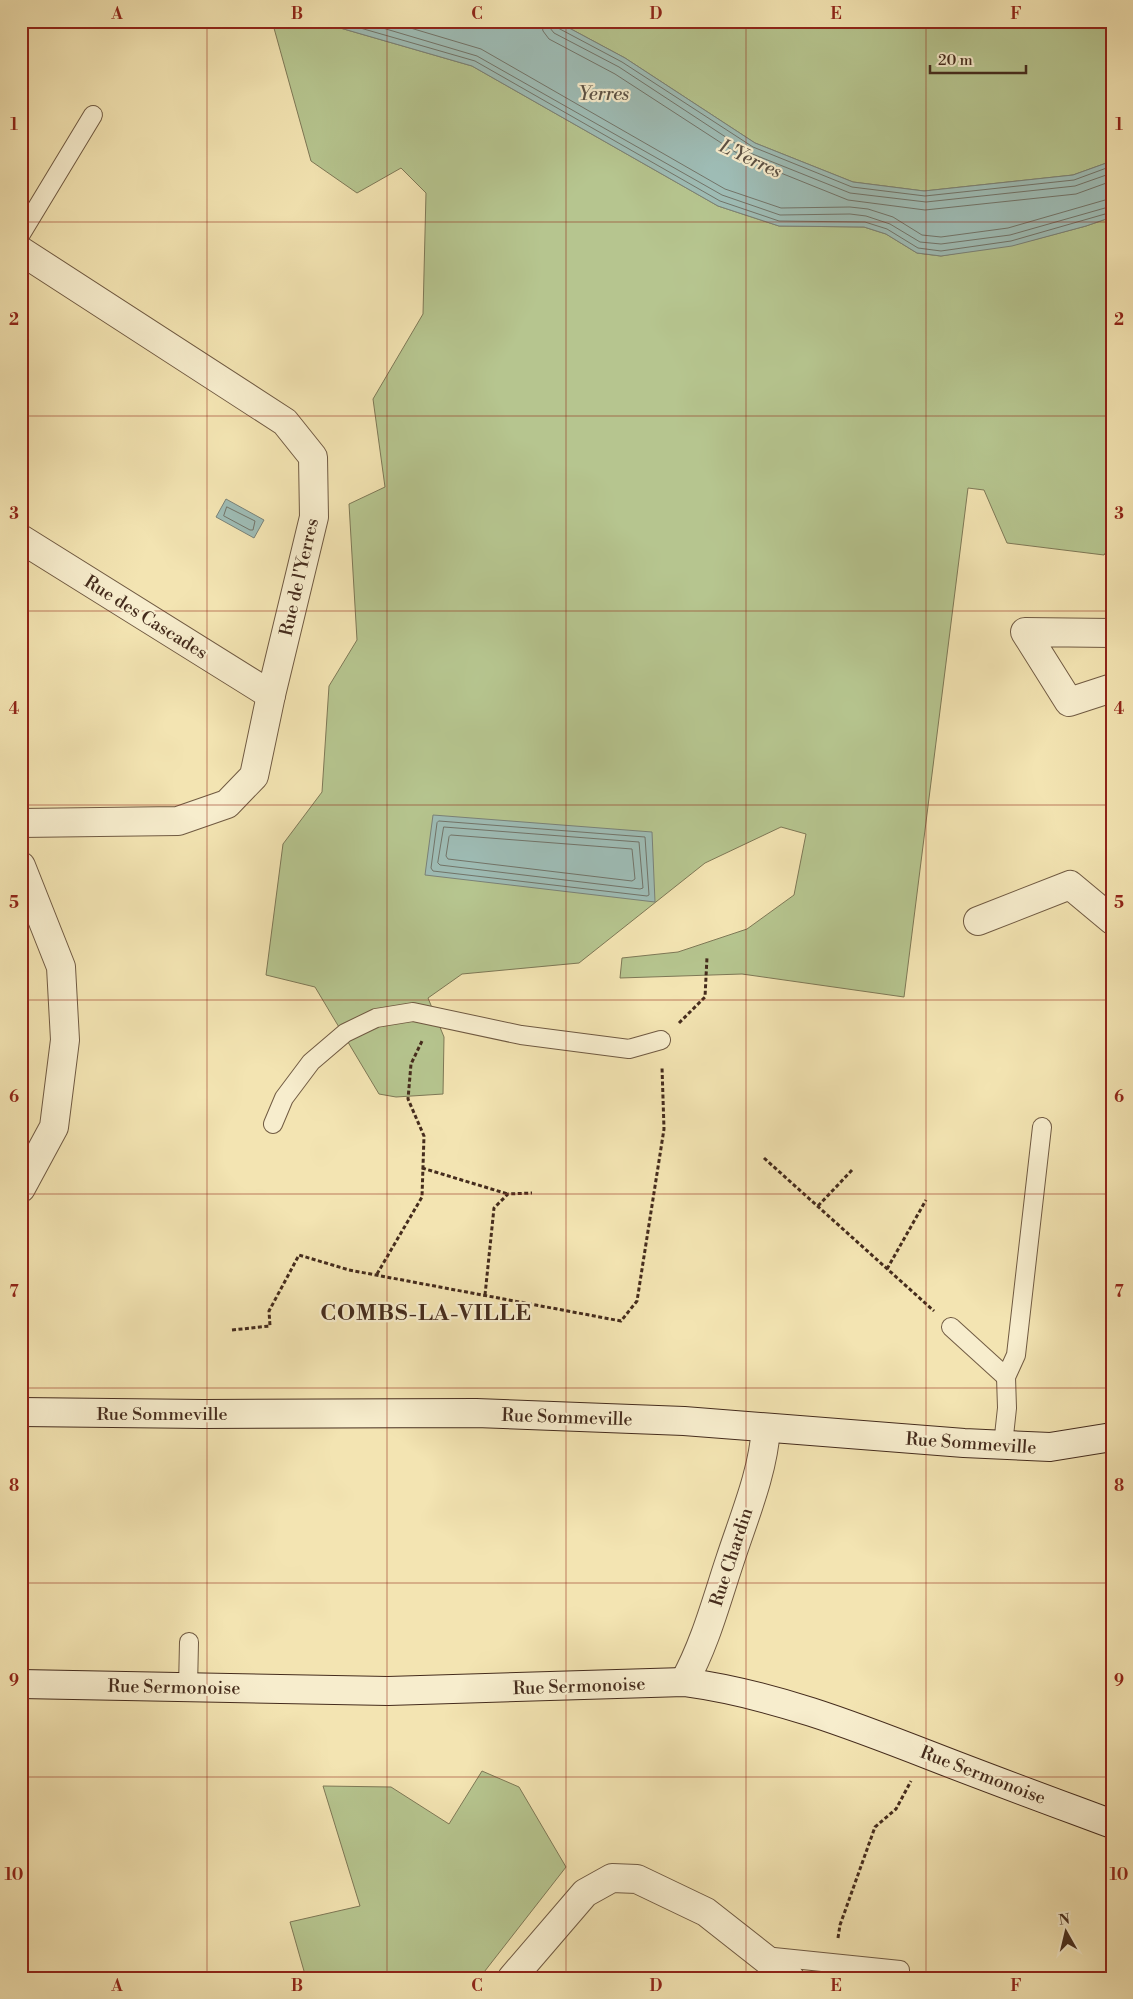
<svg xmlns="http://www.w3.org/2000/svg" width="1133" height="1999" viewBox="0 0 1133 1999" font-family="'Libre Bodoni',serif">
	<rect width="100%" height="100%" fill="#f3e4b2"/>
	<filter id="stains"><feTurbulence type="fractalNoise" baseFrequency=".004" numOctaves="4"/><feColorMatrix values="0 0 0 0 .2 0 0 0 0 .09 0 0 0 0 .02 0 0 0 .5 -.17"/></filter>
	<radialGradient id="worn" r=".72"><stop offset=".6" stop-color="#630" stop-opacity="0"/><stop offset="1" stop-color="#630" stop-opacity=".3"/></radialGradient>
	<g fill="#b6c58f" stroke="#7e7856">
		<polygon points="272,21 323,23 472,66 718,206 779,226 864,227 886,234 917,253 941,256 1033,240 1086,226 1112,217 1112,543 1104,555 1007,543 984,490 968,488 904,997 742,974 620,978 622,958 678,952 747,929 794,895 806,834 781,827 705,863 579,963 462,974 428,998 444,1037 443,1094 396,1097 379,1094 315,987 266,975 283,844 322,792 329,686 357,640 349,504 385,487 373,399 423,314 426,193 401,168 357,193 311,161"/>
		<polygon points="556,21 1112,21 1112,161 1073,175 924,191 853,182 755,143 625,58"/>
		<polygon points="482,1771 519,1787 566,1867 481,1976 479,1978 306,1978 290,1922 360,1906 323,1786 391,1787 449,1824"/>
	</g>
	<g fill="#9ebcb5" stroke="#7a8278">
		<polygon points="316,21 556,21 625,58 755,143 853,182 924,191 1073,175 1112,161 1112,217 1086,226 1012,246 941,256 917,253 886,234 864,227 779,226 718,206 472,66"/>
		<polygon points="226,499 264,520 254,538 216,517"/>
		<polygon points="433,815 652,832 655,902 425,875"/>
	</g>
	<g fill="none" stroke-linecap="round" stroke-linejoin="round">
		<g stroke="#727469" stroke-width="1">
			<polyline points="336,21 475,61 720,201 779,221 865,222 887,229 918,248 941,251 1011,241 1112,212"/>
			<polyline points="359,21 477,56 722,195 780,215 850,214 866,216 890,224 920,242 941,244 1010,235 1112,206"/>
			<polyline points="387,21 481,49 725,189 781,208 850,207 868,209 893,217 922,235 941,237 1008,228 1112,198"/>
			<polyline points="541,21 543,31 549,39 615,74 746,159 848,200 925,210 1076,194 1112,181"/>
			<polyline points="548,21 550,28 554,33 619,67 750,153 850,193 926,202 1075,186 1112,173"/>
			<polyline points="555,21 558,28 622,62 753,147 852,187 925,196 1074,180 1112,166"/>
			<polygon points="227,507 255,521 253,530 250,530 224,516"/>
			<polygon points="439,821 645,837 649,895 647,896 433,871 431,868 437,823"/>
			<polygon points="444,827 639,842 643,888 640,889 440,865 438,863"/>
			<polygon points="451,835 632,849 635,879 632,881 448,859 446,856 449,837"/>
		</g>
		<defs>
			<g id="lane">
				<polyline points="21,234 93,115"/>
				<polyline points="273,1124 284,1098 311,1062 345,1033 376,1018 413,1012 521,1035 629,1049 661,1040"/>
				<polyline points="951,1327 1006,1377"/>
				<polyline points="1003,1445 1007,1408 1006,1377 1016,1355 1042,1127"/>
				<polyline points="188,1688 189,1642"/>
				<polyline points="764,1956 900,1970 896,1978"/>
			</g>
			<g id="street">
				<polyline points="21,251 285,422 313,457 314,517 271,695 254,776 227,804 178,821 21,823"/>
				<polyline points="21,539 271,695"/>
				<polyline points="1112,633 1025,632 1069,702 1112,688"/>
				<polyline points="21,866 61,967 65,1040 54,1127 21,1188"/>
				<polyline points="978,921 1070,885 1112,920"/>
				<path d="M 684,1682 C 705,1644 716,1602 730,1560 C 744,1517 763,1473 766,1428"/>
				<polyline points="512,1978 585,1893 612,1878 637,1879 706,1912 790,1978"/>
			</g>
			<g id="secondary">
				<polyline points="21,1412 203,1414 476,1413 684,1421 964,1443 1050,1447 1112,1437"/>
				<path d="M 21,1684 L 388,1691 L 684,1682 C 772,1694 852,1725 934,1757 C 993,1780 1053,1802 1112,1824"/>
			</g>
		</defs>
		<use href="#lane" stroke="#705a42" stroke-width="20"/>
		<use href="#street" stroke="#705a42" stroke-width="30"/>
		<use href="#secondary" stroke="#452c1d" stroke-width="30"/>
		<g stroke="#452c1d" stroke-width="3" stroke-dasharray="4 2.5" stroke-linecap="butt">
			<polyline points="679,1023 705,997 707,957"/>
			<polyline points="764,1158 934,1311"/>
			<polyline points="422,1168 508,1194"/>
			<polyline points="818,1206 852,1170"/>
			<polyline points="887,1269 926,1200"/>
			<polyline points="377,1274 422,1197 424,1136 408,1099 411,1064 423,1039"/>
			<polyline points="485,1295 494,1208 508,1194 532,1193"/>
			<polyline points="232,1330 270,1326 269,1311 299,1255 349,1270 621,1321 637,1301 664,1129 662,1067"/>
			<polyline points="838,1938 840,1925 875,1827 896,1809 911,1781"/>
		</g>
		<use href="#lane" stroke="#f7edcd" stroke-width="18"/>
		<use href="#street" stroke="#f7edcd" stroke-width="28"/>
		<use href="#secondary" stroke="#f7edcd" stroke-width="28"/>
	</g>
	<path fill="none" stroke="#8f2418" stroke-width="1" stroke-opacity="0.55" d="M 207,21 L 207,1978M 387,21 L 387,1978M 566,21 L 566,1978M 746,21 L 746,1978M 926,21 L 926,1978M 21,222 L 1112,222M 21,416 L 1112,416M 21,611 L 1112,611M 21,805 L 1112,805M 21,1000 L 1112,1000M 21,1194 L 1112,1194M 21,1388 L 1112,1388M 21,1583 L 1112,1583M 21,1777 L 1112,1777"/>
	<g text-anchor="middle" stroke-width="4.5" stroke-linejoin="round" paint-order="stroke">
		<g font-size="18" fill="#452c1d" stroke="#f7edcd">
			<text transform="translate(299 577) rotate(-77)" y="6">Rue de l'Yerres</text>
			<text transform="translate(146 617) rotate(32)" y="6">Rue des Cascades</text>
			<text x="162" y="1420">Rue Sommeville</text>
			<text transform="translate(567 1417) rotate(2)" y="6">Rue Sommeville</text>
			<text transform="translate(971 1443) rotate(4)" y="6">Rue Sommeville</text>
			<text transform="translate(731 1557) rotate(-72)" y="6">Rue Chardin</text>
			<text transform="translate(579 1686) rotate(-2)" y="6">Rue Sermonoise</text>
			<text transform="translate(174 1687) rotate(1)" y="6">Rue Sermonoise</text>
			<text transform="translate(983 1775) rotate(21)" y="6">Rue Sermonoise</text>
		</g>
		<g font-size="19" font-style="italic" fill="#5b5043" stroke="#f7edcd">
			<text x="604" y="100">Yerres</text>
			<text transform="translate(751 158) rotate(25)" y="7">L'Yerres</text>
		</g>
		<g font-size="22" font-weight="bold" letter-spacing="1" fill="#452c1d" stroke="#f7edcd">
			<text x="426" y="1320">COMBS-LA-VILLE</text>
		</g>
	</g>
	<rect width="1133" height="1999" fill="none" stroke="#f3e4b2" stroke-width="55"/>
	<g transform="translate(1066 1932) rotate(352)" stroke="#f7edcd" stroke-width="4" paint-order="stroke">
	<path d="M0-4L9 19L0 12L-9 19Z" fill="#452c1d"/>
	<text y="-8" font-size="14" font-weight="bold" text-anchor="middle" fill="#452c1d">N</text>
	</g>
	<path d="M930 65v8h96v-8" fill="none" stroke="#452c1d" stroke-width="2.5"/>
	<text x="938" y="65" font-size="15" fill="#452c1d" stroke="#f7edcd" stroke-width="4" paint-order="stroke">20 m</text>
	<rect x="28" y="28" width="1078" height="1944" fill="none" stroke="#8f2418" stroke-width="2"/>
	<g font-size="16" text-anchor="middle" font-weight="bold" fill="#8f2418">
		<text x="117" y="19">A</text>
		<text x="297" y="19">B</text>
		<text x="477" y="19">C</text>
		<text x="656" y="19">D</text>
		<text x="836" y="19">E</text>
		<text x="1016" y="19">F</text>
		<text x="14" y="130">1</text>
		<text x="1119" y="130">1</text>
		<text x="14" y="325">2</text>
		<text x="1119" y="325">2</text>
		<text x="14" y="519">3</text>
		<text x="1119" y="519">3</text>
		<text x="14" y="714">4</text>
		<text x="1119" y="714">4</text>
		<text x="14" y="908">5</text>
		<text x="1119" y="908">5</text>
		<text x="14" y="1102">6</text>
		<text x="1119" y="1102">6</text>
		<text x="14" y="1297">7</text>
		<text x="1119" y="1297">7</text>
		<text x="14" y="1491">8</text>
		<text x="1119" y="1491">8</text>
		<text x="14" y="1686">9</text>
		<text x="1119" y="1686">9</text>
		<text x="14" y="1880">10</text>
		<text x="1119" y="1880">10</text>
		<text x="117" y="1991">A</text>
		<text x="297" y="1991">B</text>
		<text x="477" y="1991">C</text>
		<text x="656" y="1991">D</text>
		<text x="836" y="1991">E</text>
		<text x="1016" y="1991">F</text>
	</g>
	<rect width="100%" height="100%" filter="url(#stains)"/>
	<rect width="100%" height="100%" fill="url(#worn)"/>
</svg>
